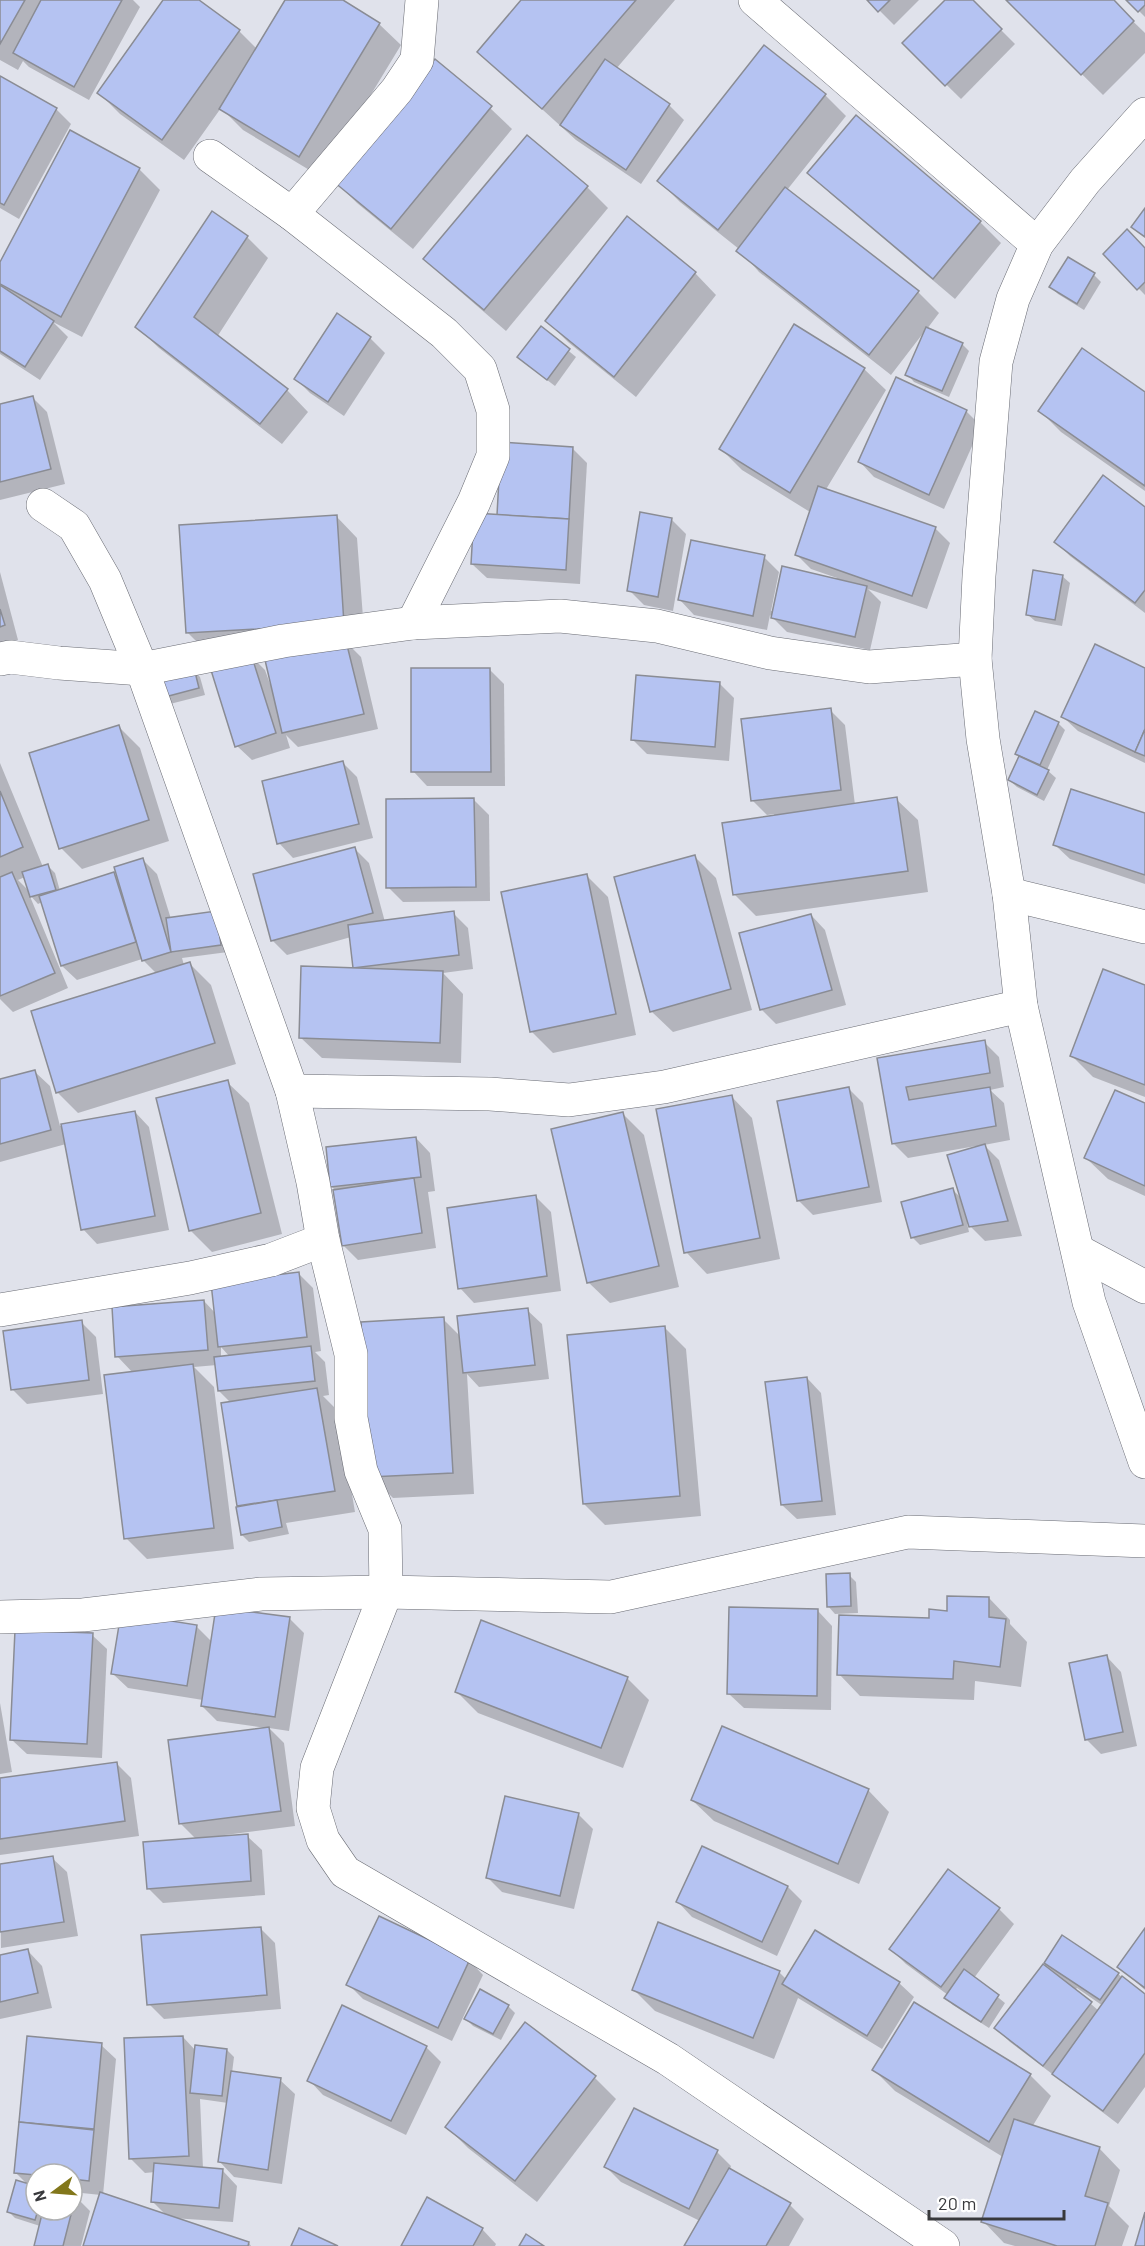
<svg xmlns="http://www.w3.org/2000/svg" width="1145" height="2246" viewBox="0 0 1145 2246" font-family="Barlow,sans-serif">
	<rect width="100%" height="100%" fill="#e0e2eb"/>
	<g fill="#0003" fill-rule="evenodd">
		<polygon points="0,0 133,0 140,7 89,100 29,67 23,61 18,70 0,60"/>
		<polygon points="165,0 197,0 239,31 257,49 287,0 340,0 379,24 401,45 321,177 243,130 221,108 184,160 120,114 99,93"/>
		<polygon points="523,0 675,0 616,69 669,105 684,120 641,184 576,140 479,52"/>
		<polygon points="869,0 919,0 894,25"/>
		<polygon points="948,0 971,0 1015,44 961,99 904,43"/>
		<polygon points="1007,0 1111,0 1145,33 1145,53 1103,95"/>
		<polygon points="1128,0 1145,0 1145,17"/>
		<polygon points="0,78 56,109 71,124 19,219 0,208"/>
		<polygon points="825,95 846,116 787,190 918,292 939,313 927,329 962,344 969,351 949,397 914,382 907,374 924,332 891,375 759,272 739,249 680,202 659,181"/>
		<polygon points="490,108 512,129 413,249 357,203 336,182"/>
		<polygon points="139,169 160,190 82,337 53,322 68,337 40,380 0,354 0,266"/>
		<polygon points="809,173 980,222 1001,243 955,299 831,194"/>
		<polygon points="587,187 608,208 506,331 447,280 425,259"/>
		<polygon points="247,237 268,258 217,337 287,390 308,412 282,444 159,348 137,327"/>
		<polygon points="1145,250 1145,295 1105,254"/>
		<polygon points="695,273 716,295 636,397 568,342 547,321"/>
		<polygon points="1094,275 1101,282 1084,310 1058,294 1051,287"/>
		<polygon points="795,326 864,369 886,390 825,491 935,528 950,543 927,609 868,589 881,602 870,650 787,632 770,615 767,630 694,615 680,600 764,557 779,572 771,611 774,611 837,580 837,578 811,569 796,554 810,512 742,470 721,449"/>
		<polygon points="541,328 576,357 555,386 526,364"/>
		<polygon points="370,338 385,353 344,416 310,393 296,379"/>
		<polygon points="897,379 966,411 981,426 944,509 874,477 860,462"/>
		<polygon points="1145,394 1145,491 1061,432 1040,411"/>
		<polygon points="33,398 47,412 65,484 0,500 0,406"/>
		<polygon points="572,448 587,463 580,584 487,578 472,564 499,517"/>
		<polygon points="1145,509 1145,613 1070,556 1056,542"/>
		<polygon points="336,516 357,538 365,644 349,645 361,657 378,729 298,747 286,735 290,748 252,760 237,746 211,668 250,655 265,670 270,684 272,684 266,661 316,649 315,648 209,654 188,633 180,526"/>
		<polygon points="671,519 686,534 673,611 644,605 629,590"/>
		<polygon points="0,572 18,640 0,645"/>
		<polygon points="1062,576 1070,583 1062,626 1035,621 1027,614"/>
		<polygon points="1145,669 1145,763 1078,731 1063,717"/>
		<polygon points="193,670 200,677 205,695 170,704 163,697"/>
		<polygon points="490,670 504,684 505,786 427,786 413,771"/>
		<polygon points="719,683 734,698 729,761 647,754 632,739"/>
		<polygon points="830,710 845,725 855,805 896,799 918,820 928,892 756,916 735,895 775,817 774,814 767,815 752,800"/>
		<polygon points="1058,723 1065,730 1047,770 1056,778 1044,801 1017,787 1009,780 1020,757 1017,753"/>
		<polygon points="118,726 140,748 169,841 82,869 61,848"/>
		<path d="M 0,763 L 43,867 L 48,866 L 55,873 L 60,891 L 114,874 L 119,880 L 143,860 L 157,874 L 171,919 L 216,912 L 228,952 L 182,958 L 184,965 L 189,963 L 211,985 L 236,1064 L 78,1113 L 57,1092 L 157,974 L 142,959 L 77,980 L 62,966 L 42,902 L 38,904 L 29,894 L 68,988 L 13,1012 L 0,999 ZM 25,877 L 30,892 L 18,880 Z"/>
		<polygon points="343,763 357,777 373,838 293,858 279,843"/>
		<polygon points="474,800 489,815 490,901 403,902 388,887"/>
		<polygon points="1145,815 1145,884 1070,859 1055,845"/>
		<polygon points="354,848 369,863 385,922 453,913 468,928 473,969 443,973 463,994 461,1063 322,1058 300,1037 355,969 351,937 287,955 272,940"/>
		<polygon points="695,857 716,878 752,1010 673,1032 651,1011"/>
		<polygon points="587,876 608,897 636,1035 553,1053 531,1031"/>
		<polygon points="811,915 825,930 846,1005 776,1024 761,1009"/>
		<polygon points="1145,987 1145,1097 1093,1077 1072,1056"/>
		<polygon points="984,1042 999,1057 1004,1087 990,1090 1004,1103 1010,1140 984,1145 999,1160 1022,1236 985,1241 967,1223 969,1232 920,1245 912,1237 953,1190 962,1199 976,1148 976,1146 908,1158 893,1143 879,1059"/>
		<polygon points="35,1072 50,1086 60,1126 135,1112 149,1127 169,1230 97,1244 83,1229 66,1144 0,1162 0,1081"/>
		<polygon points="227,1082 249,1103 282,1234 212,1252 190,1230"/>
		<polygon points="849,1089 863,1103 882,1202 813,1215 798,1200"/>
		<polygon points="731,1096 752,1118 780,1259 707,1274 686,1252"/>
		<polygon points="1145,1105 1145,1196 1108,1179 1086,1158"/>
		<polygon points="623,1114 644,1135 679,1287 610,1303 588,1282"/>
		<polygon points="416,1138 430,1153 435,1191 428,1192 436,1248 358,1260 343,1245 335,1190 332,1187"/>
		<polygon points="536,1197 551,1212 561,1291 474,1303 460,1288"/>
		<path d="M 298,1273 L 313,1288 L 321,1351 L 315,1352 L 325,1362 L 329,1395 L 323,1396 L 338,1411 L 355,1512 L 286,1523 L 289,1534 L 249,1542 L 242,1535 L 231,1403 L 219,1391 L 217,1365 L 194,1367 L 214,1387 L 234,1549 L 147,1559 L 126,1538 L 133,1373 L 117,1356 L 204,1301 L 216,1314 ZM 221,1347 L 230,1357 L 221,1358 Z"/>
		<polygon points="527,1310 542,1324 549,1379 479,1387 467,1374 474,1494 393,1498 372,1477 443,1319 460,1336"/>
		<polygon points="81,1322 96,1337 103,1394 27,1404 12,1389"/>
		<polygon points="664,1327 686,1349 701,1516 605,1525 584,1504"/>
		<polygon points="807,1378 821,1393 836,1515 797,1519 782,1505"/>
		<polygon points="849,1575 856,1582 858,1613 835,1614 828,1606"/>
		<polygon points="989,1598 1010,1620 1010,1624 1027,1642 1021,1687 975,1681 974,1700 860,1696 839,1674 948,1613"/>
		<polygon points="818,1611 832,1626 831,1710 744,1708 729,1694"/>
		<polygon points="289,1618 304,1633 289,1731 269,1728 284,1743 295,1826 225,1835 225,1837 247,1836 262,1850 265,1895 163,1903 148,1888 196,1839 181,1824 266,1728 217,1721 202,1706 203,1700 128,1688 113,1674 196,1626 212,1642"/>
		<polygon points="92,1635 107,1649 102,1758 27,1754 12,1740"/>
		<polygon points="1107,1657 1121,1672 1137,1746 1101,1754 1086,1739"/>
		<polygon points="627,1678 649,1700 623,1768 478,1713 457,1692"/>
		<polygon points="0,1703 12,1772 0,1774"/>
		<polygon points="117,1764 131,1778 139,1836 0,1855 0,1780"/>
		<polygon points="868,1790 889,1812 859,1884 714,1821 692,1800"/>
		<polygon points="578,1814 593,1829 574,1909 502,1892 487,1877"/>
		<polygon points="52,1858 67,1872 78,1936 1,1948 0,1866"/>
		<polygon points="949,1871 999,1909 1014,1924 974,1978 1005,2003 989,2028 953,2005 946,1998 948,1995 906,1964 891,1949"/>
		<polygon points="788,1887 802,1901 777,1956 692,1917 678,1902"/>
		<polygon points="260,1928 275,1943 281,2009 164,2019 149,2004"/>
		<polygon points="1145,1931 1145,1990 1119,1967"/>
		<path d="M 1063,1937 L 1118,1974 L 1145,1995 L 1145,2087 L 1118,2124 L 1010,2042 L 996,2028 L 1045,1965 ZM 1077,1988 L 1103,2006 L 1099,2011 L 1075,1990 Z"/>
		<polygon points="28,1951 42,1966 52,2008 0,2019 0,1957"/>
		<polygon points="469,1960 483,1975 452,2041 363,1999 348,1984"/>
		<polygon points="779,1972 786,1979 899,1983 914,1997 882,2049 798,1998 774,2059 655,2011 634,1990"/>
		<polygon points="508,2006 515,2013 501,2040 473,2026 466,2019"/>
		<polygon points="343,2007 426,2047 441,2062 406,2135 323,2095 309,2080"/>
		<polygon points="526,2024 595,2078 616,2099 537,2202 468,2148 447,2127"/>
		<polygon points="183,2037 196,2051 227,2050 234,2057 232,2073 280,2080 295,2094 282,2184 234,2177 220,2162 228,2103 200,2099 203,2169 223,2171 237,2186 233,2222 172,2218 249,2243 251,2246 84,2246 101,2195 72,2192 72,2174 36,2174 36,2210 72,2210 72,2195 75,2196 90,2211 81,2246 35,2246 40,2226 15,2218 8,2211 28,2185 16,2173 29,2038 101,2045 116,2059 103,2195 167,2216 152,2201 155,2172 145,2173 130,2158"/>
		<polygon points="874,2070 1030,2075 1051,2096 1032,2127 1099,2148 1120,2170 1109,2206 1129,2226 1122,2246 1015,2246 1004,2243 983,2221 1003,2157 895,2091"/>
		<polygon points="717,2152 731,2166 730,2169 790,2205 804,2219 789,2246 686,2246 700,2221 621,2182 606,2167"/>
		<polygon points="482,2229 496,2244 495,2246 402,2246"/>
	</g>
	<g fill="#b5c3f2" stroke="#8a8c94" stroke-width="1.5">
		<polygon points="0,0 25,0 0,44"/>
		<polygon points="41,0 122,0 74,87 13,53"/>
		<polygon points="163,0 199,0 240,30 162,140 97,93"/>
		<polygon points="285,0 343,0 380,23 299,157 219,109"/>
		<polygon points="521,0 636,0 542,109 477,52"/>
		<polygon points="867,0 890,0 878,12"/>
		<polygon points="945,0 973,0 1002,29 945,86 902,43"/>
		<polygon points="1006,0 1114,0 1134,21 1081,75"/>
		<polygon points="1126,0 1145,0 1145,5 1138,12"/>
		<polygon points="764,45 826,94 718,230 657,181"/>
		<polygon points="435,59 492,106 391,229 334,182"/>
		<polygon points="605,59 670,104 626,170 560,125"/>
		<polygon points="0,76 57,108 4,205 0,203"/>
		<polygon points="856,115 981,221 933,279 807,173"/>
		<polygon points="70,130 140,168 61,317 0,284 0,262"/>
		<polygon points="527,135 588,186 484,310 423,259"/>
		<polygon points="785,187 919,291 869,355 736,251"/>
		<polygon points="1145,208 1145,237 1131,227"/>
		<polygon points="212,211 248,236 194,317 288,389 260,424 135,327"/>
		<polygon points="627,216 696,272 614,377 545,321"/>
		<polygon points="1127,229 1145,248 1145,282 1137,290 1103,254"/>
		<polygon points="1068,257 1095,273 1077,304 1049,287"/>
		<polygon points="0,285 54,321 25,367 0,351"/>
		<polygon points="337,313 371,337 328,402 294,379"/>
		<polygon points="794,324 865,368 790,493 719,449"/>
		<polygon points="541,326 570,349 547,380 517,357"/>
		<polygon points="926,327 963,343 942,391 905,375"/>
		<polygon points="1082,348 1145,392 1145,486 1038,411"/>
		<polygon points="896,377 967,410 929,495 858,462"/>
		<polygon points="33,396 51,469 0,482 0,404"/>
		<polygon points="501,442 573,447 569,519 497,515"/>
		<polygon points="1103,475 1145,507 1145,590 1135,603 1054,542"/>
		<polygon points="818,486 936,527 912,596 795,555"/>
		<polygon points="640,512 672,518 658,597 627,591"/>
		<polygon points="474,513 569,519 566,570 471,564"/>
		<polygon points="337,515 344,624 186,633 179,525"/>
		<polygon points="691,540 765,555 753,616 678,600"/>
		<polygon points="782,566 867,586 855,637 771,618"/>
		<polygon points="1033,570 1063,575 1055,620 1026,615"/>
		<polygon points="0,609 5,625 0,627"/>
		<polygon points="346,641 364,714 282,733 265,660"/>
		<polygon points="1095,644 1145,668 1145,729 1135,752 1061,717"/>
		<polygon points="251,654 276,733 235,747 210,667"/>
		<polygon points="194,668 199,688 161,698 156,678"/>
		<polygon points="411,668 490,668 491,772 411,772"/>
		<polygon points="636,675 720,682 715,747 631,740"/>
		<polygon points="831,708 841,790 751,801 741,719"/>
		<polygon points="1035,711 1059,722 1040,765 1015,754"/>
		<polygon points="119,725 149,820 59,849 29,753"/>
		<polygon points="1145,729 1145,756 1135,752"/>
		<polygon points="1019,756 1049,770 1037,795 1008,780"/>
		<polygon points="343,761 359,824 277,844 262,781"/>
		<polygon points="1071,789 1145,813 1145,875 1053,845"/>
		<polygon points="0,791 23,847 0,857"/>
		<polygon points="897,797 908,871 733,895 722,823"/>
		<polygon points="474,798 476,887 386,888 386,799"/>
		<polygon points="355,847 373,913 271,941 253,874"/>
		<polygon points="695,855 731,989 650,1012 614,877"/>
		<polygon points="143,858 171,952 142,961 114,867"/>
		<polygon points="48,864 56,890 30,897 22,872"/>
		<polygon points="12,872 55,973 0,996 0,877"/>
		<polygon points="114,872 136,942 61,966 39,896"/>
		<polygon points="587,874 616,1014 530,1032 501,892"/>
		<polygon points="216,911 221,945 171,952 166,918"/>
		<polygon points="454,911 459,955 353,968 348,925"/>
		<polygon points="811,914 832,990 760,1010 739,933"/>
		<polygon points="190,962 215,1043 56,1093 31,1011"/>
		<polygon points="301,966 443,971 440,1043 299,1038"/>
		<polygon points="1103,969 1145,985 1145,1085 1070,1056"/>
		<polygon points="985,1040 990,1073 906,1087 909,1100 990,1087 996,1126 892,1144 877,1058"/>
		<polygon points="35,1070 51,1130 0,1144 0,1079"/>
		<polygon points="228,1080 261,1213 189,1231 156,1098"/>
		<polygon points="849,1087 869,1187 797,1201 777,1101"/>
		<polygon points="1115,1090 1145,1103 1145,1186 1084,1158"/>
		<polygon points="732,1095 760,1238 684,1253 656,1109"/>
		<polygon points="135,1111 155,1216 81,1230 61,1124"/>
		<polygon points="623,1112 659,1266 587,1283 551,1129"/>
		<polygon points="416,1137 421,1177 330,1187 326,1147"/>
		<polygon points="985,1144 1008,1221 969,1227 947,1155"/>
		<polygon points="414,1178 422,1233 342,1246 333,1190"/>
		<polygon points="953,1188 963,1225 911,1238 901,1202"/>
		<polygon points="536,1195 547,1276 458,1289 447,1208"/>
		<polygon points="299,1272 307,1337 218,1347 211,1283"/>
		<polygon points="204,1300 208,1350 115,1357 112,1307"/>
		<polygon points="528,1308 535,1365 463,1373 457,1316"/>
		<polygon points="444,1317 453,1473 370,1477 361,1322"/>
		<polygon points="82,1320 89,1380 11,1390 3,1331"/>
		<polygon points="665,1326 680,1496 583,1504 567,1335"/>
		<polygon points="311,1346 315,1381 218,1391 214,1357"/>
		<polygon points="193,1364 214,1528 124,1539 104,1375"/>
		<polygon points="807,1377 822,1501 781,1505 765,1382"/>
		<polygon points="317,1388 335,1491 237,1506 221,1403"/>
		<polygon points="277,1500 282,1527 241,1535 236,1507"/>
		<polygon points="850,1573 851,1606 827,1607 826,1574"/>
		<polygon points="947,1596 989,1597 989,1617 1006,1619 1000,1667 954,1661 953,1679 837,1675 839,1615 929,1618 929,1609 947,1611"/>
		<polygon points="216,1607 290,1617 275,1717 201,1706"/>
		<polygon points="729,1607 818,1609 817,1696 727,1694"/>
		<polygon points="121,1613 197,1625 187,1686 111,1674"/>
		<polygon points="481,1620 628,1677 601,1748 455,1692"/>
		<polygon points="15,1630 93,1633 87,1744 10,1740"/>
		<polygon points="1107,1655 1123,1732 1085,1740 1069,1663"/>
		<polygon points="722,1726 869,1789 838,1864 691,1800"/>
		<polygon points="269,1727 281,1811 179,1824 168,1740"/>
		<polygon points="117,1762 125,1821 0,1839 0,1778"/>
		<polygon points="505,1796 579,1813 560,1896 486,1878"/>
		<polygon points="248,1834 251,1881 147,1889 143,1842"/>
		<polygon points="702,1846 788,1886 762,1942 676,1902"/>
		<polygon points="53,1856 64,1922 0,1932 0,1864"/>
		<polygon points="948,1869 1000,1908 941,1987 889,1949"/>
		<polygon points="379,1916 470,1959 438,2028 346,1985"/>
		<polygon points="658,1922 780,1971 753,2038 632,1990"/>
		<polygon points="261,1927 267,1995 147,2005 141,1935"/>
		<polygon points="1145,1928 1145,1988 1117,1967"/>
		<polygon points="815,1930 900,1982 867,2036 782,1984"/>
		<polygon points="1062,1935 1119,1973 1100,2000 1044,1963"/>
		<polygon points="28,1949 38,1993 0,2002 0,1955"/>
		<polygon points="1043,1964 1092,2002 1043,2066 994,2028"/>
		<polygon points="964,1969 999,1995 981,2022 944,1998"/>
		<polygon points="1122,1976 1145,1994 1145,2053 1103,2111 1052,2074"/>
		<polygon points="480,1989 509,2005 493,2034 464,2019"/>
		<polygon points="914,2002 1031,2074 989,2142 872,2070"/>
		<polygon points="342,2005 427,2046 391,2121 307,2081"/>
		<polygon points="525,2022 596,2076 515,2181 445,2127"/>
		<polygon points="27,2036 102,2043 94,2129 19,2122"/>
		<polygon points="183,2036 189,2156 129,2159 124,2038"/>
		<polygon points="195,2045 227,2049 222,2096 190,2093"/>
		<polygon points="231,2071 281,2078 268,2170 218,2162"/>
		<polygon points="634,2108 718,2150 689,2209 604,2167"/>
		<polygon points="1014,2119 1100,2147 1085,2196 1108,2203 1095,2246 1057,2246 981,2222"/>
		<polygon points="19,2122 94,2130 89,2181 72,2179 72,2174 36,2175 14,2173"/>
		<polygon points="154,2163 223,2169 219,2208 151,2202"/>
		<polygon points="729,2168 791,2203 766,2246 684,2246"/>
		<polygon points="16,2180 36,2186 36,2210 38,2210 35,2220 7,2212"/>
		<polygon points="100,2192 249,2242 248,2246 83,2246"/>
		<polygon points="72,2194 76,2195 63,2246 34,2246 43,2210 72,2210"/>
		<polygon points="427,2197 483,2228 473,2246 401,2246"/>
		<polygon points="1145,2212 1145,2246 1135,2246"/>
		<polygon points="299,2228 338,2246 291,2246"/>
		<polygon points="526,2234 544,2246 519,2246"/>
	</g>
	<g fill="none" stroke-linecap="round" stroke-linejoin="round">
		<defs>
			<g id="minor">
				<polyline points="755,0 1037,244"/>
				<polyline points="1145,114 1085,181 1037,244 1013,299 996,362 979,576 975,659 983,739 1009,894 1021,1006 1089,1302 1145,1462"/>
				<polyline points="210,156 292,214 444,333 480,369 493,410 493,456 474,502 413,623"/>
				<polyline points="292,214 397,90 417,60 422,0"/>
				<polyline points="43,505 74,526 105,580 142,669 292,1091 313,1182 323,1240 351,1354 351,1418 361,1471 385,1529 386,1592 317,1768 313,1808 323,1840 345,1872 668,2059 943,2246"/>
				<polyline points="0,659 10,657 59,663 142,669 283,641 413,623 560,616 657,626 770,653 869,667 975,659"/>
				<polyline points="1009,894 1145,927"/>
				<polyline points="292,1091 490,1094 569,1100 664,1087 1021,1006"/>
				<polyline points="1078,1251 1145,1287"/>
				<polyline points="0,1310 190,1278 271,1260 323,1240"/>
				<polyline points="0,1617 83,1615 261,1594 386,1592 611,1597 908,1532 1145,1541"/>
			</g>
		</defs>
		<use href="#minor" stroke="#696b73" stroke-width="34"/>
		<use href="#minor" stroke="#fff" stroke-width="33"/>
	</g>
	<g transform="translate(54 2192) rotate(254)"><circle r="28" fill="#ffffff" stroke="#afb0b1" stroke-width="1.5"/>
	<path d="M0-4.5L10 22L0 15L-10 22Z" fill="#82771b"/>
	<text y="-9" font-size="16" font-weight="bold" text-anchor="middle" fill="#38393c">N</text>
	</g>
	<path d="M929 2210v9h135v-9" fill="none" stroke="#38393c" stroke-width="3"/>
	<text x="938" y="2210" font-size="18" fill="#38393c" stroke="#ffffff" stroke-width="4.5" paint-order="stroke">20 m</text>
</svg>
